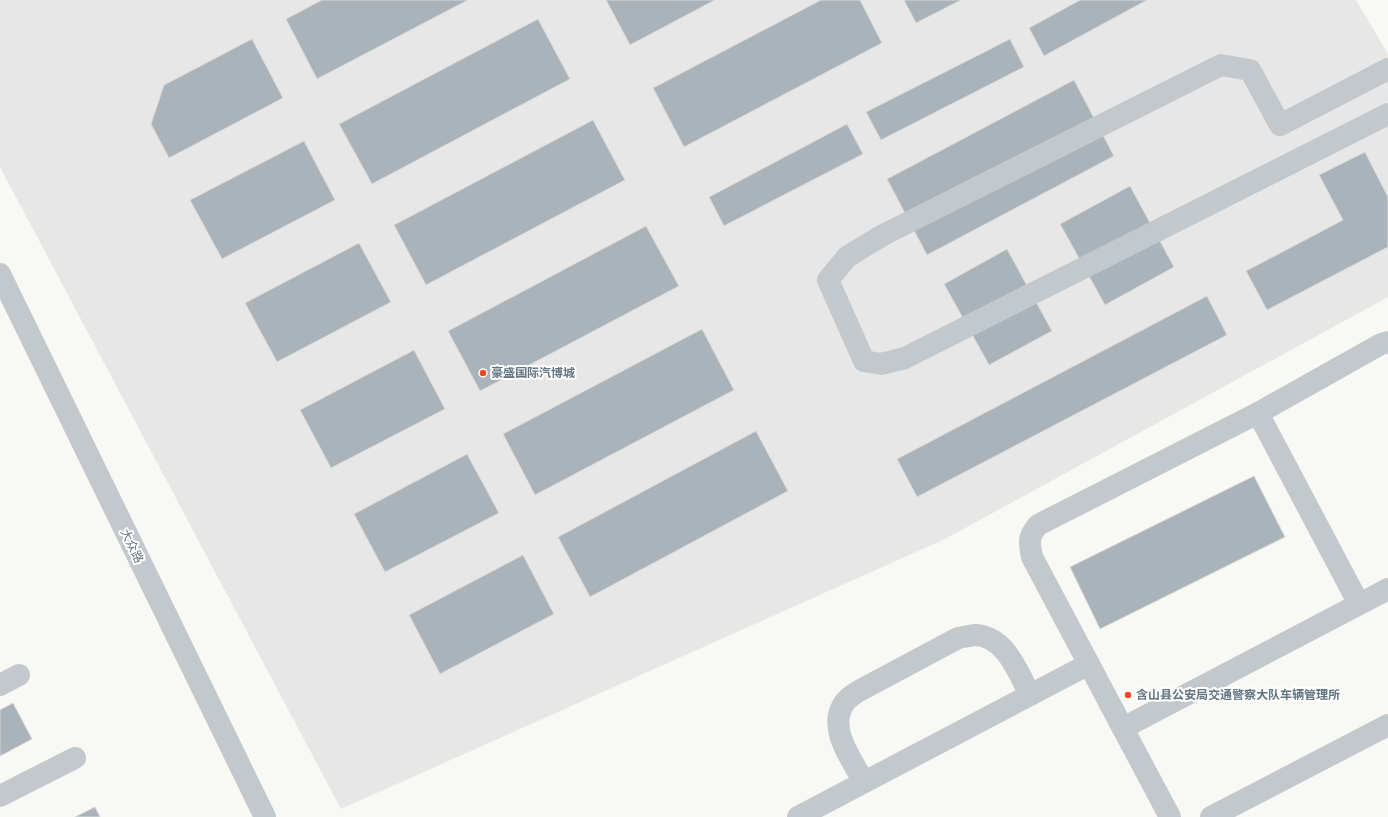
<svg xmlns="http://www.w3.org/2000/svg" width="1388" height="817" viewBox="0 0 1388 817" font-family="'Asap Condensed','Noto Sans SC',sans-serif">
	<rect width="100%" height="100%" fill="#f8f8f5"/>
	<polygon fill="#e6e7e6" points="0,0 1356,0 1388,54 1388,297 945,539 341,809 0,167"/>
	<g fill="#aab3b9" stroke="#dadad8">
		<polygon points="322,0 468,0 317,79 286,19"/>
		<polygon points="606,0 715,0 630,45"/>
		<polygon points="821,0 860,0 882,43 684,147 653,88"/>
		<polygon points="904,0 961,0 916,23"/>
		<polygon points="1080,0 1147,0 1044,56 1029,28"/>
		<polygon points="538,19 570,79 372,184 339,124"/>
		<polygon points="252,39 283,98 169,158 151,124 164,85"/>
		<polygon points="1010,39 1024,67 881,140 866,112"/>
		<polygon points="1074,80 1114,156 927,255 887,179"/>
		<polygon points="593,120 625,180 426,285 394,225"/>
		<polygon points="847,124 863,154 724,226 709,197"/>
		<polygon points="304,141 335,200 222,259 190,200"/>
		<polygon points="1365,152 1388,197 1388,247 1267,310 1246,271 1343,220 1319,175"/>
		<polygon points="1130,186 1174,267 1105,305 1060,224"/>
		<polygon points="646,226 679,286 480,391 448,331"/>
		<polygon points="359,243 391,302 277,362 245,303"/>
		<polygon points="1007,249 1052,331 989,365 944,284"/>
		<polygon points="1207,296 1227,335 917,497 897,459"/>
		<polygon points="702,329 734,390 535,495 503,434"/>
		<polygon points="414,350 445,409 331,468 300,410"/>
		<polygon points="756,431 788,491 590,597 558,537"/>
		<polygon points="467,454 499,513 385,572 354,514"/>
		<polygon points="1254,476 1285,537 1100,629 1070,567"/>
		<polygon points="523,555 554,614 440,674 409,615"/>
		<polygon points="13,703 32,739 0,756 0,710"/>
		<polygon points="95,807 100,817 75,817"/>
	</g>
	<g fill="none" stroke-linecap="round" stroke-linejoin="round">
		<g stroke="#c3c8cc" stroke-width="22">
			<polyline points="1388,69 1280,125 1250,70 1221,65 883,235 847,257 828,280 864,361 881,364 905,358 1388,114"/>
			<polyline points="0,274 265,817"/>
			<polyline points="1258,413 1359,604"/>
			<polyline points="0,685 19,675"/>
			<polyline points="1123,728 1388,589"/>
			<path d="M 864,782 C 852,760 826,727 845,702 C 848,698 853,695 857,692 L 958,638 C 963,637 969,636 974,635 C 1005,635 1018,672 1030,695"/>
			<polyline points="0,796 75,758"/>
			<polyline points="798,817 1089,664"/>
			<path d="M 1170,817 L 1032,557 C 1029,542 1028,537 1038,525 L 1258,413 L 1381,344 L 1388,342"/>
			<polyline points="1211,817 1388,725"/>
		</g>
	</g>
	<g fill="#ec4a21" stroke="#fff" stroke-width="1.5">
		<circle cx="483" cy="373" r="4"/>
		<circle cx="1128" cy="695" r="4"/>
	</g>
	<g text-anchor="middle" stroke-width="4" stroke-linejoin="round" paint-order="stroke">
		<g font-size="12" font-weight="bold" fill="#627582" stroke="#fff" text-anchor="start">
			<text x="491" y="377">豪盛国际汽博城</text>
			<text x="1136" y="699">含山县公安局交通警察大队车辆管理所</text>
		</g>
		<g font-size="12" fill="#627582" stroke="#fff">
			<text transform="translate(132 546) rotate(64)" y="4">大众路</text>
		</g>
	</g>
</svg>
